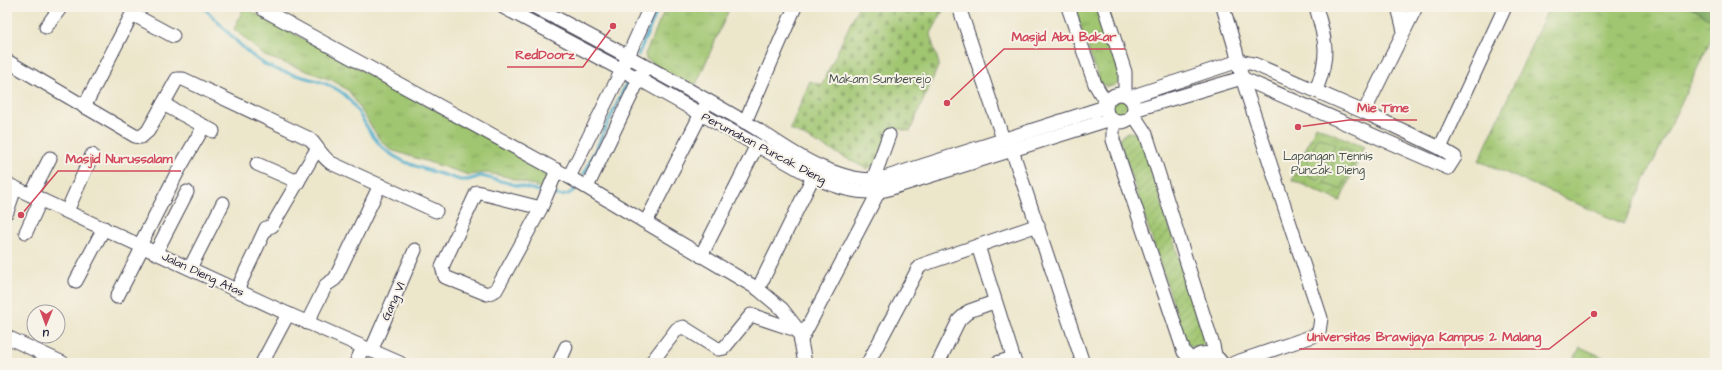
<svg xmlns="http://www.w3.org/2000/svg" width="1722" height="370" viewBox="0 0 1722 370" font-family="'Architects Daughter',sans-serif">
	<defs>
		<pattern id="grass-tufts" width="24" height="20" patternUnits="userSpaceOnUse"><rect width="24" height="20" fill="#a0c671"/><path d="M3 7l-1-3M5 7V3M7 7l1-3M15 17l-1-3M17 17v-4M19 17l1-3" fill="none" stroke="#82a05e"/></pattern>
		<pattern id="forest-crowns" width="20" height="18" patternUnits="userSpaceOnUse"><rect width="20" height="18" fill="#80ab63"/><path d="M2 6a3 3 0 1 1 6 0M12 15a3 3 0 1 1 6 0" fill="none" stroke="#688b53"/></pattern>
		<pattern id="cemetery-stones" width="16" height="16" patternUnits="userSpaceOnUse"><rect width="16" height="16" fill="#a0c671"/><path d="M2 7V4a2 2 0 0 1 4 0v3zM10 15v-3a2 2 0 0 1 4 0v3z" fill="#82a05e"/></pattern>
		<pattern id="park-crowns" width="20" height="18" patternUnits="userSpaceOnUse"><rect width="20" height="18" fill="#a0c671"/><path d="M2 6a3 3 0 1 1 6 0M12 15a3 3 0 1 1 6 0" fill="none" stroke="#82a05e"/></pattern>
		<pattern id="garden-furrows" width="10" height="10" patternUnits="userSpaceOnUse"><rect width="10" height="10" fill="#a0c671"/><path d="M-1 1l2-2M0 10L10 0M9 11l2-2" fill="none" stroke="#82a05e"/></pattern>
	</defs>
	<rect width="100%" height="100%" fill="#f7f3e8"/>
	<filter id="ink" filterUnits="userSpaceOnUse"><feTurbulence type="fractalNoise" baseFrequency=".025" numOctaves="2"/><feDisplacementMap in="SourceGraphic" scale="8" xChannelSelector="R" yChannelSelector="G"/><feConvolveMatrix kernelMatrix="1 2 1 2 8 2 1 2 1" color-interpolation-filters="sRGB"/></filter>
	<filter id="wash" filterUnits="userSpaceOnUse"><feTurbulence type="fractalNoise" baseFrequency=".012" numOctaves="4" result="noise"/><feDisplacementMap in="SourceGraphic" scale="16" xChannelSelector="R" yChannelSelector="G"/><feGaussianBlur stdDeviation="0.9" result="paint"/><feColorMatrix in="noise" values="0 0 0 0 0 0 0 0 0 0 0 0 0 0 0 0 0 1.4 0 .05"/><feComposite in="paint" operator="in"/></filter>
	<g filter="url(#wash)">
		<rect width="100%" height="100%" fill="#ece6cb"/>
		<g fill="url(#grass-tufts)" stroke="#617456">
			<polygon points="244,7 546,169 548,173 544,189 504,176 486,173 469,175 391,150 380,140 349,91 332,80 265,56 234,29"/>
			<polygon points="666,7 730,7 695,87 646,59 645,54"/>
			<path d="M 1074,7 L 1099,7 L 1121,80 C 1114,87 1109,89 1100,83 Z"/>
			<polygon points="1549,7 1691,7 1715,23 1715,31 1624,224 1479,161"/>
		</g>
		<polygon fill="url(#forest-crowns)" stroke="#51664f" points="1691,7 1715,7 1715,23"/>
		<polygon fill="url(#cemetery-stones)" stroke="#617456" points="858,7 945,7 930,35 939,64 910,131 894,128 882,161 867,169 790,129 810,81 822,85"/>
		<g fill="url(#park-crowns)" stroke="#617456">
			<polygon points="1316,126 1364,147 1340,201 1292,180"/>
			<polygon points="1580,347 1616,363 1572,363"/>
		</g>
		<g fill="url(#garden-furrows)" stroke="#617456">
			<polygon points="516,7 527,7 619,56 620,60 618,61"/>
			<circle cx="1119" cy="109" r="10"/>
			<polygon points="1127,132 1136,133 1142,138 1205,342 1199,347 1187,345 1119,139"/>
		</g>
		<g fill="#a0c671" stroke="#617456">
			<polygon points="1318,137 1335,144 1319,180 1303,173"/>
			<polygon points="1340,147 1357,155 1341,190 1324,183"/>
		</g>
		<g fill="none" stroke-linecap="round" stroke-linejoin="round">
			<g stroke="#4faecd" stroke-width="3">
				<path d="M 203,7 C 222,25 246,55 268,66 C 293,78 324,77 345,95 C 358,107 365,127 376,140 C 394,165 432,170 460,180 L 468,180 L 481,176 L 543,192"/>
				<polyline points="638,55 659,7"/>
				<polyline points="584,174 629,78"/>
				<path d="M 551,194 C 563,197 569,196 577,187"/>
			</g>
		</g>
	</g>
	<g filter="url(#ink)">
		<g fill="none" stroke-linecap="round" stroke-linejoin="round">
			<defs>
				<g id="minor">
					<polyline points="265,7 264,10 569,177 758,289 782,309 799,331 805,363"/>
					<path d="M 503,7 L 639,79 L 813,177 C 837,187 859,196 885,190 L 1111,119"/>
					<path d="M 535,7 C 606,44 676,82 745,122 C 770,136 795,157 823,168 C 843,176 866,184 887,177 L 1105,107"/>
					<polyline points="959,7 1003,139"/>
					<polyline points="1068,7 1095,84 1106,103"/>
					<polyline points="1104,7 1125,72 1125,94"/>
					<polyline points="1223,7 1236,51 1242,78 1321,318 1319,332 1313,336 1234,363"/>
					<path d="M 1316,7 C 1326,42 1330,55 1316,90"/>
					<polyline points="1398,7 1404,31"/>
					<polyline points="46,27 61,7"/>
					<path d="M 7,61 L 135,136 L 141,137 L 148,131 L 177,79 L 183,79 L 310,139 C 318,147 320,155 331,163 L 436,211"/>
					<circle cx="1120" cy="108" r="14"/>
					<polyline points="1130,97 1239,61 1254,64 1364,112 1440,148 1455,157 1448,168 1242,78 1134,110"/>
					<polyline points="163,104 213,131"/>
					<polyline points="84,107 132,14 173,36"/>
					<polyline points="1364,112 1416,7"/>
					<polyline points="1133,114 1146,134 1213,345 1215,355"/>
					<polyline points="1113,120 1113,140 1184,352 1192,360"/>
					<polyline points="745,122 795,7"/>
					<polyline points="1440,148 1505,7"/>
					<polyline points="1012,150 1083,363"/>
					<polyline points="257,164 298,182"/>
					<polyline points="569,177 619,76 650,7"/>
					<polyline points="873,180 889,135"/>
					<polyline points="7,184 288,314 400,363"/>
					<polyline points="587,187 643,71"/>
					<polyline points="31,195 50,158"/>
					<polyline points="541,208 477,192 442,267 445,277 487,294 496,290 541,208 557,170"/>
					<polyline points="67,211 92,155"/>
					<polyline points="7,212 15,188"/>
					<polyline points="646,222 704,108"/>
					<polyline points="26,232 41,199"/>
					<polyline points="140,245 178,171 204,126"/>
					<polyline points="978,246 1015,363"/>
					<polyline points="156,252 187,192"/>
					<polyline points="701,256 756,147"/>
					<polyline points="190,268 223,203"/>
					<polyline points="76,281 104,228"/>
					<polyline points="758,289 813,177"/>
					<polyline points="237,290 266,228 272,226 317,149"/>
					<polyline points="117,297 143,246"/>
					<polyline points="307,323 326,285 335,279 380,185"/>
					<polyline points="7,337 63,363"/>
					<polyline points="801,340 879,191"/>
					<polyline points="371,351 415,250"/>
					<polyline points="262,363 288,314"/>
					<polyline points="356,363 363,347"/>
					<polyline points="559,363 566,347"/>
					<polyline points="651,363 677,329 683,327 718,349 724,348 751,315 799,331"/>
					<polyline points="868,363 918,269 922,265 1038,225"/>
					<polyline points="938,363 959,320 969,311 994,302"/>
					<polyline points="997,363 1013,358"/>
					<path d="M 1191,363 C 1198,350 1214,351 1222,363"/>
				</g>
			</defs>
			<use href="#minor" stroke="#403f51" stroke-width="15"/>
			<use href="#minor" stroke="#fff" stroke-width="13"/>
		</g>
	</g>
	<g text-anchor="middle" stroke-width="4" stroke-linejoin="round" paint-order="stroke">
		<g font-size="12" fill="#48534b" stroke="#f7f3e8">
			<text x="880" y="83">Makam Sumberejo</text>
			<text x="1328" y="160">Lapangan Tennis<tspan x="1328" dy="14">Puncak Dieng</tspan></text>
		</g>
		<g font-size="12" fill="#22223b" stroke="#f7f3e8">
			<text transform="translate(764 148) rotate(28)" y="4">Perumahan Puncak Dieng</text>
			<text transform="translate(203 274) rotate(25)" y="4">Jalan Dieng Atas</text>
			<text transform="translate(393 301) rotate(-66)" y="4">Gang VI</text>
		</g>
	</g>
	<path fill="none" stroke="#d1495b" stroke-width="1.5" d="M947 103L1004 49H1125M613 26L583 67H507M1298 127L1349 120H1417M21 215L58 171H181M1594 314L1549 349H1299"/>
	<g fill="#d1495b" stroke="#f7f3e8" stroke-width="1.5">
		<circle cx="947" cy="103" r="4"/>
		<circle cx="613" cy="26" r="4"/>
		<circle cx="1298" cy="127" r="4"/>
		<circle cx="21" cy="215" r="4"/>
		<circle cx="1594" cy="314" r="4"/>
	</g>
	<g font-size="13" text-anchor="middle" font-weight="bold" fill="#d1495b" stroke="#f7f3e8" stroke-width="4" stroke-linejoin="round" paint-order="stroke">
		<text x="1064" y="41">Masjid Abu Bakar</text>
		<text x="545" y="59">RedDoorz</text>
		<text x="1383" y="112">Mie Time</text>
		<text x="119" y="163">Masjid Nurussalam</text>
		<text x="1424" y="341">Universitas Brawijaya Kampus 2 Malang</text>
	</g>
	<rect width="1722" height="370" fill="none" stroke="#f7f3e8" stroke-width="24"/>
	<g transform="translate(46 324) rotate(181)"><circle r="19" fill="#f7f3e8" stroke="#a29fa3"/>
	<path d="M0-3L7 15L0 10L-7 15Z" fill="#d1495b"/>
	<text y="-6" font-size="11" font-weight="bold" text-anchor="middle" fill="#22223b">U</text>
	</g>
</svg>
